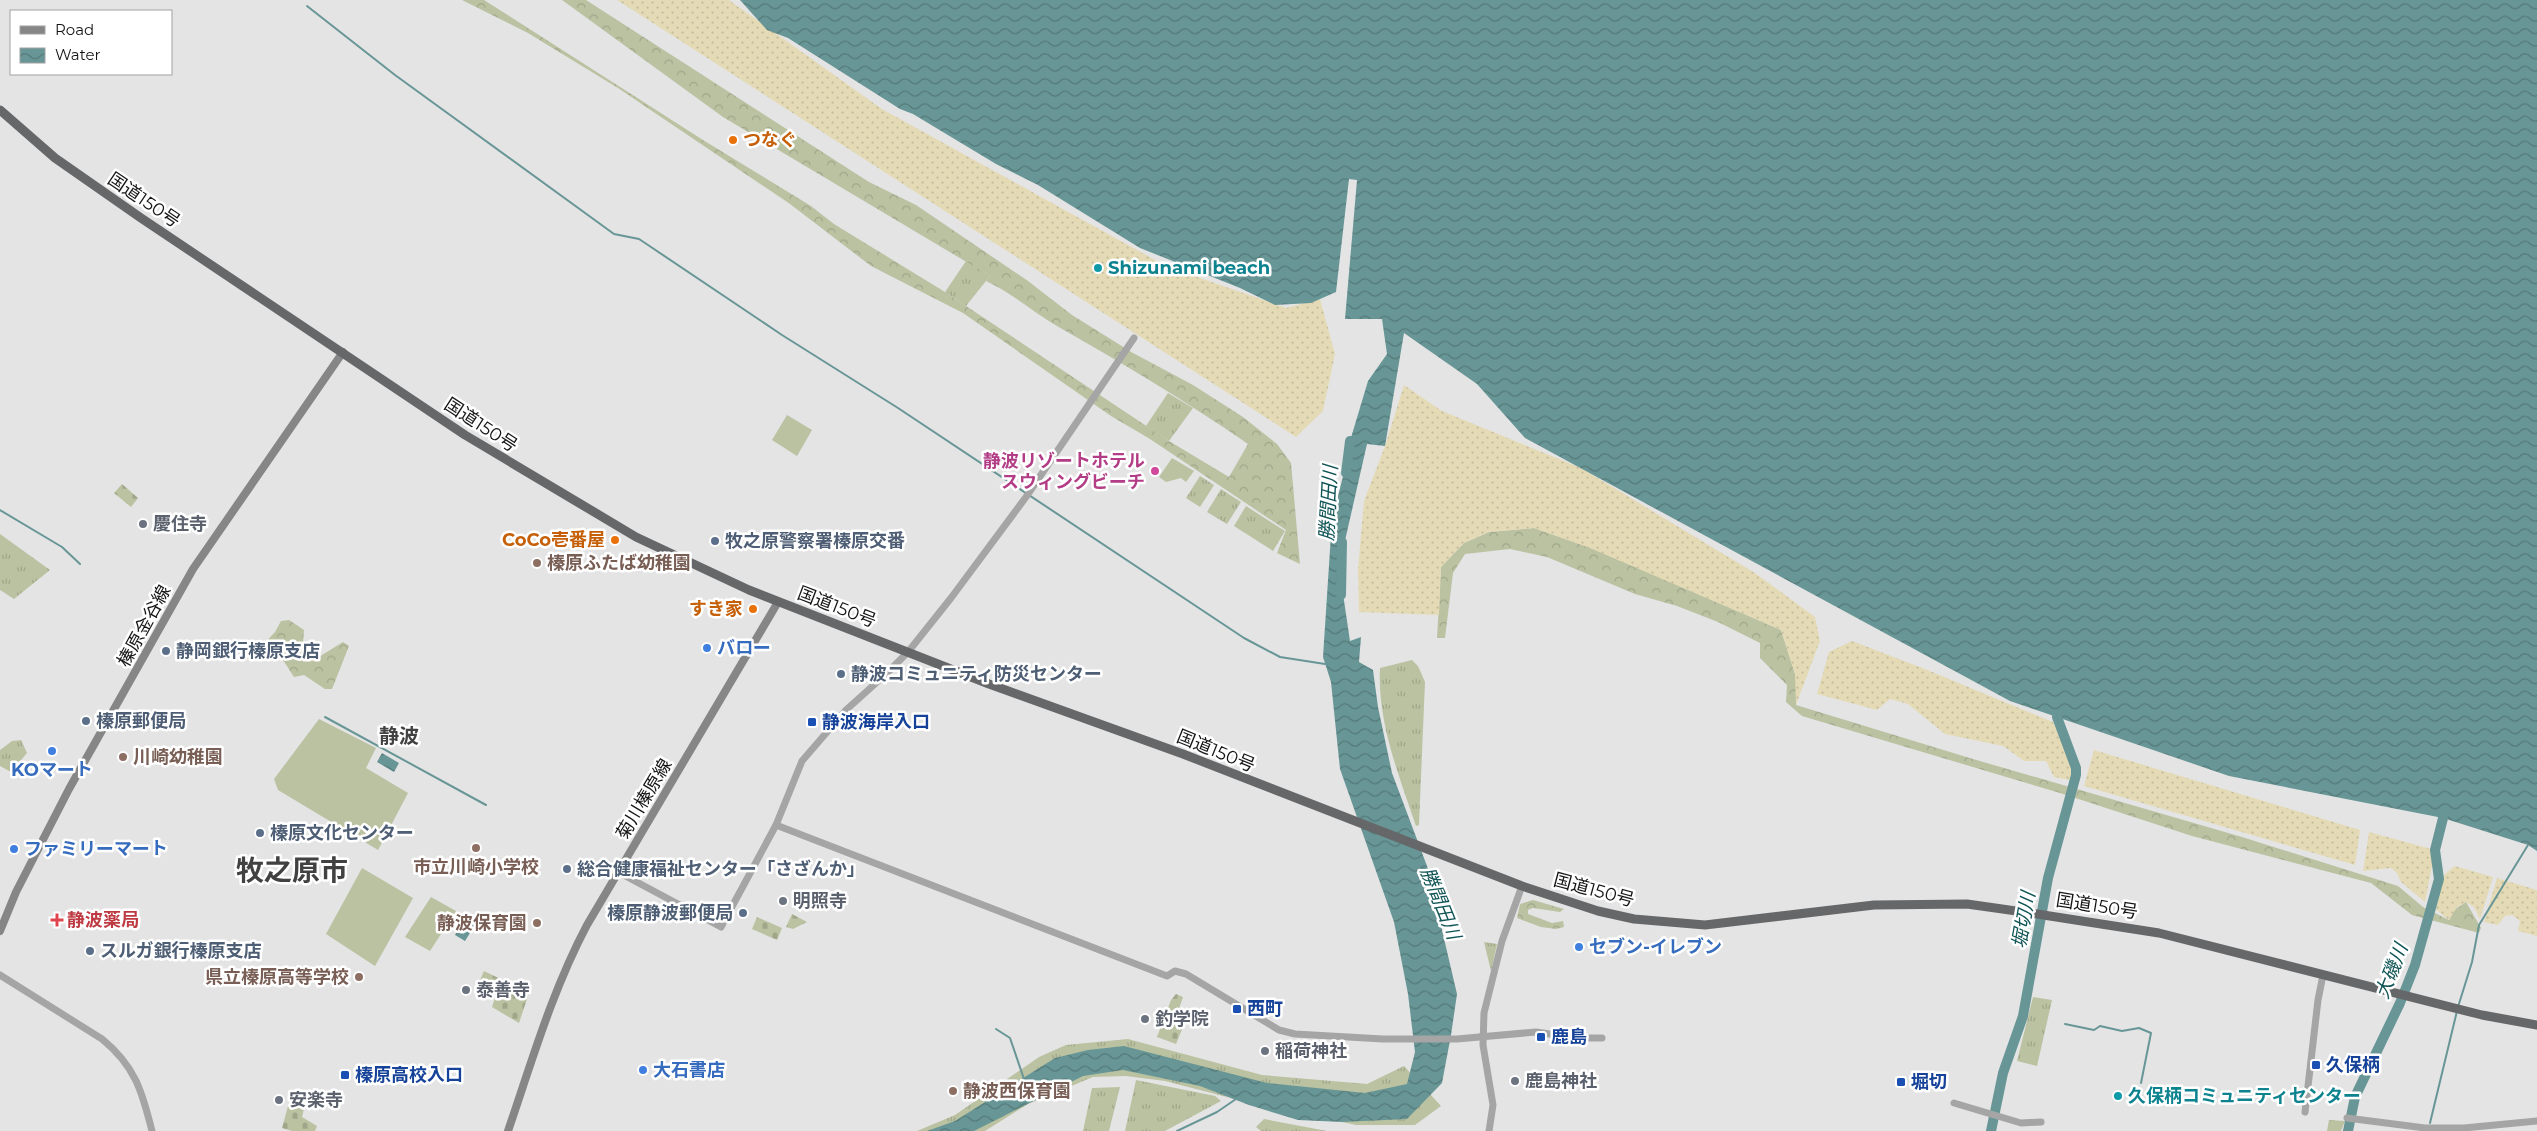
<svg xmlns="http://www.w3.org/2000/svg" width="2537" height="1131" viewBox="0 0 2537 1131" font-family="Montserrat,'Noto Sans JP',sans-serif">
	<defs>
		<pattern id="grass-tufts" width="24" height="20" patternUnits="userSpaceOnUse" patternTransform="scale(1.25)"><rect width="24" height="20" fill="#bac2a1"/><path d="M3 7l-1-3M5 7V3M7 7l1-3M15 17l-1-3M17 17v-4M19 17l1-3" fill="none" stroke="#9fa68a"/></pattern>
		<pattern id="forest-crowns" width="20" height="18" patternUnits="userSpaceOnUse" patternTransform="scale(1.25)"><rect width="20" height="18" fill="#bac2a1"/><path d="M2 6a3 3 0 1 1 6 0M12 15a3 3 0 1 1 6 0" fill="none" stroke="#9fa68a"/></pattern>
		<pattern id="sand-dots" width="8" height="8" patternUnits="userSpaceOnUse" patternTransform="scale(1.25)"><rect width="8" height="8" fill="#e4dbb6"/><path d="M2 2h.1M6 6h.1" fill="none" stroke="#c3bb9c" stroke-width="1.8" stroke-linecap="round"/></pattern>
		<pattern id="cemetery-stones" width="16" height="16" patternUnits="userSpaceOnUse" patternTransform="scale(1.25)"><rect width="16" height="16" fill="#bac2a1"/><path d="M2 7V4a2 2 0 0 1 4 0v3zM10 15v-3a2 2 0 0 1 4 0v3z" fill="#9fa68a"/></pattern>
		<pattern id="water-waves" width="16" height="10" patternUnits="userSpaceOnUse" patternTransform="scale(1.25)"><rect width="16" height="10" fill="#689696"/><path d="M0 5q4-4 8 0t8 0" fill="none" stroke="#547979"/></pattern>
	</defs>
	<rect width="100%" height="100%" fill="#e4e4e5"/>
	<g fill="url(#grass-tufts)">
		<polygon points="966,261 990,276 966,306 945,292"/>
		<polygon points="1168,393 1193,408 1169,441 1146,426"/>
		<polygon points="1200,476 1214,485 1200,507 1186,498"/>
		<polygon points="1221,489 1241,502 1227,524 1207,512"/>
		<polygon points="1246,506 1285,531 1273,551 1234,526"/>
		<polygon points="0,534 50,570 14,599 0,590"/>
		<path d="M 1412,660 L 1418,666 L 1425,682 L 1419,825 L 1416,826 C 1399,776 1377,721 1380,668 Z"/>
		<polygon points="21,740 27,753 11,772 0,766 0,750 12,741"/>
		<polygon points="1484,942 1497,944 1491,971"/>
		<polygon points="2033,997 2052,1000 2037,1066 2017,1061"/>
		<polygon points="1128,1039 1262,1075 1367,1084 1404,1066 1441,1106 1415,1125 1356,1125 1254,1104 1165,1081 1126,1076 1093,1077 1028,1104 985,1131 917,1131 955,1115 1039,1057 1066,1045"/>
		<polygon points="1136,1080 1215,1096 1221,1101 1165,1131 1125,1131"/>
		<polygon points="1120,1087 1109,1131 1083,1131 1092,1088"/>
		<polygon points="1264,1119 1327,1131 1261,1131 1256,1127"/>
		<polygon points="2329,1120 2345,1121 2341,1131 2327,1131"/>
	</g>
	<g fill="url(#forest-crowns)">
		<path d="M 462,0 L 484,0 L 703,140 L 811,206 L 834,224 L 945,292 L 1169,441 L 1229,477 L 1248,444 C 1186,401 1122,363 1057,326 C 1033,312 1012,293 986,281 L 990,276 L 723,117 L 562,0 L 586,0 L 869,182 L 916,205 L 1028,281 L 1072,315 L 1133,353 L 1193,385 L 1243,417 L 1277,444 L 1291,463 L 1300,564 L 1277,553 L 1286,530 L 1150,439 L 1111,416 L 963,313 L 871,266 L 790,204 L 618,88 L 528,33 Z"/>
		<polygon points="1534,528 1594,549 1781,630 1797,680 1796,705 1973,759 2242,837 2398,886 2423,907 2449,920 2454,910 2466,902 2481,928 2479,933 2412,915 2371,883 2192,836 2060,793 1802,716 1786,702 1787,685 1760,658 1760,643 1718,622 1677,606 1635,594 1547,557 1510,549 1465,554 1453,573 1445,638 1437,638 1441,567 1464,543 1489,532"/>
		<polygon points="289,620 304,630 302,656 314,660 343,642 349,646 332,689 325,689 304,675 294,677 283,660 265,655 261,647 275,632 281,621"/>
		<polygon points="1533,900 1564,909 1560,912 1533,908 1528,910 1528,914 1552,923 1563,921 1564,927 1556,929 1541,927 1517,918 1520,904"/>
	</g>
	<g fill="url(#sand-dots)">
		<polygon points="617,0 729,0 882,109 1166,266 1286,308 1320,299 1335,354 1323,411 1296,437"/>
		<polygon points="1404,385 1442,411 1581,468 1755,573 1815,617 1820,641 1796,705 1795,674 1781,630 1590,548 1534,528 1489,532 1464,543 1441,567 1439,615 1359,612 1358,569 1364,501 1385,446"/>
		<polygon points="1852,641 1925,669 2053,722 2075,764 2070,780 2054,777 2046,761 2024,761 2003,746 1945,734 1908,704 1890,699 1877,710 1817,694 1829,652"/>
		<polygon points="2094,750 2360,830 2355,865 2084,786"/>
		<polygon points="2369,832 2435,850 2425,902 2401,882 2397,873 2391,868 2363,871"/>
		<polygon points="2455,866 2493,877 2480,919 2474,907 2466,902 2457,907 2449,920 2433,907 2444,875"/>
		<polygon points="2497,878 2537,890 2537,936 2518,931 2520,921 2512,915 2505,916 2498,925 2484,922"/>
	</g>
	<g fill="url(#cemetery-stones)">
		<polygon points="122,484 138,498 131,507 114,493"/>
		<polygon points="792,914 807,922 793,929 786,927"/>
		<polygon points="757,917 782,928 777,940 752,929"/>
		<polygon points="484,971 529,993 519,1023 492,1007 496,995 477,987"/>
		<polygon points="1176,994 1183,997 1174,1023 1183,1027 1176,1044 1157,1037 1171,1000"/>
		<polygon points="290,1099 305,1105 302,1117 317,1126 315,1131 292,1131 282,1128"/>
	</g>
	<g fill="#bac2a1">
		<polygon points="787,415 812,430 797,456 772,440"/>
		<polygon points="1172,458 1194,471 1186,482 1181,478 1166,482 1159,477"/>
		<polygon points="319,719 376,748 366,768 408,793 378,850 278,790 274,779"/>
		<polygon points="362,868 413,898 375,966 326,934"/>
		<polygon points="431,897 456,911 430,951 405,937"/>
	</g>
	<g fill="url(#water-waves)">
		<polygon points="740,0 2537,0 2537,851 2528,845 2443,818 2229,776 2010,701 1525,438 1477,384 1404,333 1385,446 1367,444 1339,567 1350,641 1361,637 1359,662 1373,670 1378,707 1392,773 1427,866 1457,994 1451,1035 1442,1083 1407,1119 1342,1122 1298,1120 1249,1105 1200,1086 1123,1070 1083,1076 974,1131 927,1131 955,1121 1055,1058 1088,1050 1124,1046 1267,1083 1365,1093 1407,1084 1415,1052 1408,994 1394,922 1340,769 1331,682 1323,657 1332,519 1352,442 1350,441 1368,381 1387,354 1382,319 1345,319 1357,180 1349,179 1336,292 1311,303 1275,305 1240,288 1140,248 1038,185 996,164 913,114 900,109 788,38 767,30"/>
		<polygon points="382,753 399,763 394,772 377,762"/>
		<polygon points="464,919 475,925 465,941 455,935"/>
	</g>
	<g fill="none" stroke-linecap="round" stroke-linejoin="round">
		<g stroke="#689696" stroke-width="2">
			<polyline points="307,6 395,75 614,234 639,239 648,245 782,335 898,408 1244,638 1280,657 1325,664"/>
			<polyline points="0,510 62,547 80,564"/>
			<polyline points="325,717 486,805"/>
			<polyline points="2458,1007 2472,962 2479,925 2528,845"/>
			<polyline points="2065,1024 2094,1030 2100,1026 2122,1031 2139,1028 2151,1033 2141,1083"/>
			<polyline points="996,1029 1010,1038 1024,1079"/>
			<polyline points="2430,1123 2457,1011"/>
			<polyline points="1177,1131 1217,1112 1236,1099"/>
		</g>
		<g stroke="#689696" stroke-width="10">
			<polyline points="1346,473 1350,441"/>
			<polyline points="1341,595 1342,542"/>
			<polyline points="1991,1131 2003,1073 2023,1016 2048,878 2076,775 2076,768 2057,717"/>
			<polyline points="2348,1131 2355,1097 2400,1003 2415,965 2439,879 2435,850 2443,818"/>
		</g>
		<g stroke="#a5a5a5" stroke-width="7">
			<polyline points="776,825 1167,976 1175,971 1186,974 1279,1030 1295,1034 1383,1039 1457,1039 1536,1032 1577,1038 1602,1038"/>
			<polyline points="618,872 721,927 776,825 802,761 846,710 886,674 908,652 951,598 1026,497 1134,338"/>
			<path d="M 0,975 L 102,1039 C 135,1066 142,1091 152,1131"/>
			<polyline points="1954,1103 2021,1123 2041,1122"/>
			<polyline points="2305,1112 2318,1000 2323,975"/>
			<polyline points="2347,1118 2425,1128 2464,1128 2537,1121"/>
			<polyline points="1489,1131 1493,1105 1483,1045 1484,1013 1502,941 1522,886"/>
		</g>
		<g stroke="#868687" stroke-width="8">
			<polyline points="0,931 16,892 69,789 193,569 343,352"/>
			<path d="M 508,1131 C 532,1061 552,991 587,925 L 778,602"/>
		</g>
		<polyline stroke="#666768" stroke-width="9" points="0,110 55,158 141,218 465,435 636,537 749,590 989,684 1183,754 1522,886 1598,911 1634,919 1705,925 1874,905 1967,904 2037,914 2159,933 2482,1015 2537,1025"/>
	</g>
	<g fill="#e8710a" stroke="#fff" stroke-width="2">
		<circle cx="733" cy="140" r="5"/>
		<circle cx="615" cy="540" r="5"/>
		<circle cx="753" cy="609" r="5"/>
	</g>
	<g fill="#0f9aa8" stroke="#fff" stroke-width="2">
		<circle cx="1098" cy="268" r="5"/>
		<circle cx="2118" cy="1096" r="5"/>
	</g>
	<circle fill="#d1479c" stroke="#fff" stroke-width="2" cx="1155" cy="471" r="5"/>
	<g fill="#6b7280" stroke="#fff" stroke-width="2">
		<circle cx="143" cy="524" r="5"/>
		<circle cx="783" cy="901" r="5"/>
		<circle cx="466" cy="990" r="5"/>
		<circle cx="1145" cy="1019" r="5"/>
		<circle cx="1265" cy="1051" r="5"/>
		<circle cx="1515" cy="1081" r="5"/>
		<circle cx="279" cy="1100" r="5"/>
	</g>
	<g fill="#5c6f8a" stroke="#fff" stroke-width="2">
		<circle cx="715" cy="541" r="5"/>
		<circle cx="166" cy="651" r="5"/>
		<circle cx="841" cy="674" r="5"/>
		<circle cx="86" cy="721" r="5"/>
		<circle cx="260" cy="833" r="5"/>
		<circle cx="567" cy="869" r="5"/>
		<circle cx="743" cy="913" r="5"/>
		<circle cx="90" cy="951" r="5"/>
	</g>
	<g fill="#8d6e63" stroke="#fff" stroke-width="2">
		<circle cx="537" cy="563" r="5"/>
		<circle cx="123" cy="757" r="5"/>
		<circle cx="476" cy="848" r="5"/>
		<circle cx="537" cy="923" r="5"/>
		<circle cx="359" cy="977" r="5"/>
		<circle cx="953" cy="1091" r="5"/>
	</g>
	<g fill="#3f7fe0" stroke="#fff" stroke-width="2">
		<circle cx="707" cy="648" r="5"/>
		<circle cx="52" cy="751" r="5"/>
		<circle cx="14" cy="849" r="5"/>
		<circle cx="1579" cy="947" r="5"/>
		<circle cx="643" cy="1070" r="5"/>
	</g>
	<g fill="#1a4fb4" stroke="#fff" stroke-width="2">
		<rect x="807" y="717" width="10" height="10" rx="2.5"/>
		<rect x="1232" y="1004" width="10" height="10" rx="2.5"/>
		<rect x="1536" y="1032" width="10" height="10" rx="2.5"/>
		<rect x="2311" y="1060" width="10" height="10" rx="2.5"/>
		<rect x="340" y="1070" width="10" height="10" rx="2.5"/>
		<rect x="1896" y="1077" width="10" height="10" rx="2.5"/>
	</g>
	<path fill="#e0444e" stroke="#fff" stroke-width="2" d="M54.5 912.5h5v5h5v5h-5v5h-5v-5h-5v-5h5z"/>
	<g text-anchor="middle" stroke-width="5" stroke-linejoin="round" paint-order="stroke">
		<g font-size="18" font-weight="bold" fill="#c56008" stroke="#fff" text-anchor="end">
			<text x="743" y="146" text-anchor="start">つなぐ</text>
			<text x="605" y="546">CoCo壱番屋</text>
			<text x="743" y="615">すき家</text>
		</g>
		<g font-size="18" fill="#151516" stroke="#fff">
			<text transform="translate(144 200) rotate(34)" y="6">国道150号</text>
			<text transform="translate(481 425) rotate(33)" y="6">国道150号</text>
			<text transform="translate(837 607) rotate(21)" y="6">国道150号</text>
			<text transform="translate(144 626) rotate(-61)" y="6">榛原金谷線</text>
			<text transform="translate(1216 751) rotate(22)" y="6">国道150号</text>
			<text transform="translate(644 799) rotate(-59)" y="6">菊川榛原線</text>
			<text transform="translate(1594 890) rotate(15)" y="6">国道150号</text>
			<text transform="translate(2097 906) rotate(9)" y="6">国道150号</text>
		</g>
		<g font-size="18" font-weight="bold" fill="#0d838f" stroke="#fff" text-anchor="start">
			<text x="1108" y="274">Shizunami beach</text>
			<text x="2128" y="1102">久保柄コミュニティセンター</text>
		</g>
		<g font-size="18" font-weight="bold" fill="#b23c85" stroke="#fff" text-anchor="end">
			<text x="1145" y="467">静波リゾートホテル<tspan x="1145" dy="21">スウィングビーチ</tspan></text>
		</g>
		<g font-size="18" font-weight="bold" fill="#5b616d" stroke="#fff" text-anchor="start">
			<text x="153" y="530">慶住寺</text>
			<text x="793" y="907">明照寺</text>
			<text x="476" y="996">泰善寺</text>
			<text x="1155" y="1025">釣学院</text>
			<text x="1275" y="1057">稲荷神社</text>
			<text x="1525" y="1087">鹿島神社</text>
			<text x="289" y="1106">安楽寺</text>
		</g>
		<g font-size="18" font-weight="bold" fill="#4e5e75" stroke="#fff" text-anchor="start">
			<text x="725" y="547">牧之原警察署榛原交番</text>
			<text x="176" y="657">静岡銀行榛原支店</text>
			<text x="851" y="680">静波コミュニティ防災センター</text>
			<text x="96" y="727">榛原郵便局</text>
			<text x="270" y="839">榛原文化センター</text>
			<text x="577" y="875">総合健康福祉センター「さざんか」</text>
			<text x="733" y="919" text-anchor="end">榛原静波郵便局</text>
			<text x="100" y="957">スルガ銀行榛原支店</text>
		</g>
		<g font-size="18" font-weight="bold" fill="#785e54" stroke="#fff" text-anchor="start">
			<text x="547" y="569">榛原ふたば幼稚園</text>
			<text x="133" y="763">川崎幼稚園</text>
			<text x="476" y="873" text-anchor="middle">市立川崎小学校</text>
			<text x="527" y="929" text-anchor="end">静波保育園</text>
			<text x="349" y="983" text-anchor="end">県立榛原高等学校</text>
			<text x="963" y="1097">静波西保育園</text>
		</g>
		<g font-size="18" font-weight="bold" fill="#366cbe" stroke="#fff" text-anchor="start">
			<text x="717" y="654">バロー</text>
			<text x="52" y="776" text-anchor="middle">KOマート</text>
			<text x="24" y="855">ファミリーマート</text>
			<text x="1589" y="953">セブン-イレブン</text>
			<text x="653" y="1076">大石書店</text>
		</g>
		<g font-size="18" font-weight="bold" fill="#164399" stroke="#fff" text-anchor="start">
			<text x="822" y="728">静波海岸入口</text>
			<text x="1247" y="1015">西町</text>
			<text x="1551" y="1043">鹿島</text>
			<text x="2326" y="1071">久保柄</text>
			<text x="355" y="1081">榛原高校入口</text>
			<text x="1911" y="1088">堀切</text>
		</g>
		<g font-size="18" font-weight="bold" fill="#be3a42" stroke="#fff" text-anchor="start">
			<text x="67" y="926">静波薬局</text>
		</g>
		<g font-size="19" font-style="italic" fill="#125556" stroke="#fff">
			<text transform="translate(1328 503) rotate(-87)" y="7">勝間田川</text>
			<text transform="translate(1441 903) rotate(68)" y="7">勝間田川</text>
			<text transform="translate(2023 920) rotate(-80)" y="7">堀切川</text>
			<text transform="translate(2391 971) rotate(-69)" y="7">大磯川</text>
		</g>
		<g font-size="20" font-weight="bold" fill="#414142" stroke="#fff">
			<text x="399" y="743">静波</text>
		</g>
		<g font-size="28" font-weight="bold" fill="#414142" stroke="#fff">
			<text x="292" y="880">牧之原市</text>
		</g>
	</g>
	<rect x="10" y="10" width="162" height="65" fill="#ffffff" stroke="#a1a1a2"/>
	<rect x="20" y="26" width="25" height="8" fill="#868687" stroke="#a1a1a2"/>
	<text x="55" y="35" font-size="15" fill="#151516">Road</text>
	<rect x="20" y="48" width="25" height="15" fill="url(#water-waves)" stroke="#a1a1a2"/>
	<text x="55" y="60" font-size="15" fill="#151516">Water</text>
</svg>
